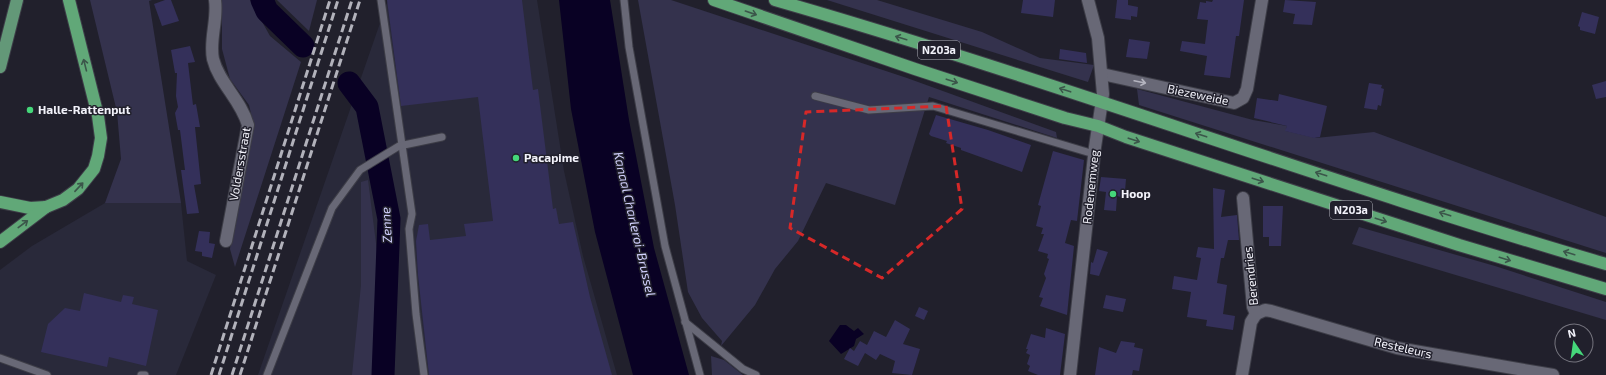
<svg xmlns="http://www.w3.org/2000/svg" width="1606" height="375" viewBox="0 0 1606 375" font-family="'Exo 2',sans-serif">
	<rect width="100%" height="100%" fill="#21202c"/>
	<g fill="#29293a">
		<polygon points="388,0 537,0 564,171 583,256 617,375 258,375"/>
		<polygon points="105,203 181,203 187,261 216,275 176,375 0,375 0,270 32,246"/>
	</g>
	<g fill="#34324d">
		<polygon points="90,0 152,0 149,1 181,203 105,203 121,159 117,112"/>
		<polygon points="222,0 250,0 270,36 301,62 235,267 230,249 233,225 254,126 249,105 230,79 222,49"/>
		<polygon points="277,0 317,0 309,31 278,1"/>
		<polygon points="638,0 671,0 907,78 1056,132 1057,138 929,97 895,205 826,183 798,241 775,269 755,305 721,346 722,341 702,318 688,292 675,205"/>
		<polygon points="827,0 877,0 982,32 1040,58 1094,65 1088,82"/>
		<polygon points="1137,89 1253,120 1287,126 1286,131 1316,138 1374,132 1606,217 1606,253 1139,105"/>
		<polygon points="368,180 382,291 385,375 352,375 361,285 361,182"/>
		<polygon points="1359,227 1495,266 1606,302 1606,320 1352,244"/>
		<polygon points="711,356 724,360 743,375 712,375"/>
	</g>
	<g fill="#090124">
		<polygon points="559,0 610,0 629,120 654,248 689,375 633,375 595,232 571,109"/>
		<polygon points="840,325 846,325 854,331 858,328 864,334 856,339 854,346 841,354 829,341"/>
	</g>
	<g fill="none" stroke-linecap="round" stroke-linejoin="round">
		<g stroke="#090124" stroke-width="23">
			<polyline points="262,0 267,11 303,46"/>
			<polyline points="349,83 367,107 389,219 383,375"/>
		</g>
	</g>
	<g fill="#34305a">
		<polygon points="165,0 171,0 179,21 162,26 154,4"/>
		<polygon points="387,0 522,0 533,90 538,89 553,209 556,208 559,224 573,222 590,297 612,375 429,375 418,275 416,241 419,225 428,224 430,240 466,236 464,224 493,221 478,97 401,106"/>
		<polygon points="1023,0 1055,0 1053,17 1021,13"/>
		<polygon points="1117,0 1128,0 1128,5 1138,7 1137,17 1131,16 1131,20 1115,18"/>
		<polygon points="1213,0 1244,0 1239,36 1236,36 1230,78 1204,75 1207,56 1180,51 1182,41 1205,44 1208,20 1197,19 1200,2 1206,3 1206,1 1212,2"/>
		<polygon points="1285,0 1316,2 1312,25 1293,24 1295,14 1283,12"/>
		<polygon points="1582,12 1599,17 1595,34 1580,30 1580,27 1578,26"/>
		<polygon points="1129,39 1150,42 1147,59 1126,57"/>
		<polygon points="190,46 195,62 188,63 193,105 196,104 200,127 195,127 201,184 194,185 199,213 187,214 181,170 185,170 180,130 178,130 175,113 178,107 176,96 177,73 175,73 171,50"/>
		<polygon points="1060,49 1086,53 1087,63 1059,59"/>
		<polygon points="1606,81 1606,97 1596,99 1592,85"/>
		<polygon points="1369,83 1382,85 1381,88 1384,89 1381,106 1378,105 1377,110 1364,108"/>
		<polygon points="1279,94 1327,106 1320,137 1314,138 1285,131 1287,126 1254,118 1257,98 1278,101"/>
		<polygon points="936,115 988,130 1031,145 1022,172 961,150 961,148 946,143 947,141 931,136 929,134"/>
		<polygon points="1053,151 1084,160 1077,221 1071,220 1065,243 1074,246 1067,315 1040,306 1043,298 1039,297 1046,278 1044,274 1049,259 1047,258 1048,254 1038,251 1044,234 1041,234 1043,228 1036,226 1041,206 1038,205"/>
		<polygon points="1101,177 1126,179 1125,191 1121,191 1121,197 1117,196 1116,211 1104,210 1106,192 1099,191"/>
		<polygon points="1213,188 1225,190 1221,217 1237,215 1239,240 1228,240 1224,258 1221,258 1217,283 1227,285 1223,314 1235,316 1233,330 1206,326 1207,320 1187,317 1191,292 1172,289 1174,276 1197,280 1201,258 1196,257 1198,247 1214,249"/>
		<polygon points="1263,206 1283,206 1281,246 1269,246 1269,237 1263,237"/>
		<polygon points="199,231 210,232 209,243 215,244 212,258 202,256 202,252 195,251"/>
		<polygon points="1097,249 1108,252 1099,276 1090,274 1091,262 1093,263"/>
		<polygon points="84,293 121,302 123,295 134,297 132,304 158,310 146,366 109,357 107,367 41,352 48,324 65,308 80,311"/>
		<polygon points="1106,295 1126,299 1123,312 1103,308"/>
		<polygon points="919,307 928,311 924,320 915,316"/>
		<polygon points="895,320 910,329 903,344 920,349 912,375 892,373 895,361 880,354 876,360 865,353 858,366 844,359 850,348 854,351 860,341 867,345 874,331 886,337"/>
		<polygon points="1046,328 1065,334 1060,375 1038,375 1028,371 1030,366 1027,364 1030,355 1026,353 1028,349 1026,349 1031,334 1045,338"/>
		<polygon points="1121,341 1135,343 1134,347 1143,349 1139,371 1133,370 1132,375 1095,375 1099,347 1116,353"/>
	</g>
	<g fill="none" stroke-linecap="round" stroke-linejoin="round">
		<defs>
			<g id="service">
				<polyline points="381,0 412,214 409,229 416,314 424,375"/>
				<polyline points="624,0 629,47 665,246 700,375"/>
				<polyline points="815,96 869,110 933,106 1094,154"/>
				<polyline points="685,322 743,369 756,375"/>
				<polyline points="0,358 47,375"/>
				<polyline points="141,375 145,375"/>
				<polyline points="267,375 332,208 360,170 399,146 442,137"/>
			</g>
			<g id="minor">
				<path d="M 215,0 C 218,20 209,40 213,59 C 219,83 241,100 248,125 L 226,241"/>
				<polyline points="1102,74 1234,103 1243,98 1247,89 1262,0"/>
				<polyline points="1256,314 1265,310 1271,311 1397,348 1553,375"/>
				<polyline points="1070,375 1095,147 1103,94 1098,38 1088,0"/>
				<polyline points="1242,375 1251,322 1256,314 1253,307 1243,198"/>
			</g>
			<polyline id="primary" points="0,67 17,0"/>
			<g id="trunk">
				<polyline points="714,0 915,69 1065,118 1098,126 1126,137 1459,245 1606,289"/>
				<path d="M 775,0 C 1054,80 1327,183 1606,264"/>
				<polyline points="0,202 30,208 46,207"/>
				<polyline points="0,242 46,207 63,200 78,189 94,169 98,156 101,138 98,116 69,0"/>
			</g>
		</defs>
		<use href="#service" stroke="#3d3d47" stroke-width="9"/>
		<use href="#minor" stroke="#3d3d47" stroke-width="14"/>
		<use href="#primary" stroke="#3d3d47" stroke-width="14"/>
		<use href="#trunk" stroke="#3d3d47" stroke-width="14"/>
		<use href="#service" stroke="#686876" stroke-width="7"/>
		<use href="#minor" stroke="#686876" stroke-width="12"/>
		<use href="#primary" stroke="#639878" stroke-width="12"/>
		<use href="#trunk" stroke="#61a878" stroke-width="12"/>
		<g stroke="#b2b2bb" stroke-width="3" stroke-dasharray="8 4" stroke-linecap="butt">
			<polyline points="211,375 330,0"/>
			<polyline points="219,375 338,0"/>
			<polyline points="232,375 352,0"/>
			<polyline points="240,375 360,0"/>
		</g>
	</g>
	<defs><path id="oneway-shaft" d="M-6 0H5M1.5-3L5.5 0L1.5 3" fill="none" stroke-width="1.6" stroke-linecap="round" stroke-linejoin="round"/></defs>
	<g stroke="#3b564a">
		<use href="#oneway-shaft" transform="translate(751 13) rotate(19)"/>
		<use href="#oneway-shaft" transform="translate(901 38) rotate(-163)"/>
		<use href="#oneway-shaft" transform="translate(85 65) rotate(-104)"/>
		<use href="#oneway-shaft" transform="translate(952 81) rotate(18)"/>
		<use href="#oneway-shaft" transform="translate(1065 90) rotate(-162)"/>
		<use href="#oneway-shaft" transform="translate(1201 135) rotate(-162)"/>
		<use href="#oneway-shaft" transform="translate(1134 140) rotate(18)"/>
		<use href="#oneway-shaft" transform="translate(1321 174) rotate(-162)"/>
		<use href="#oneway-shaft" transform="translate(1258 180) rotate(18)"/>
		<use href="#oneway-shaft" transform="translate(79 187) rotate(-47)"/>
		<use href="#oneway-shaft" transform="translate(1445 214) rotate(-162)"/>
		<use href="#oneway-shaft" transform="translate(1381 220) rotate(18)"/>
		<use href="#oneway-shaft" transform="translate(23 224) rotate(-37)"/>
		<use href="#oneway-shaft" transform="translate(1569 253) rotate(-163)"/>
		<use href="#oneway-shaft" transform="translate(1505 259) rotate(17)"/>
	</g>
	<use stroke="#b4b4bf" href="#oneway-shaft" transform="translate(1140 82) rotate(12)"/>
	<path fill="none" stroke="#d62828" stroke-width="3" stroke-dasharray="8 5" stroke-linejoin="round" d="M 946,106 L 962,209 L 882,278 L 790,228 L 806,112 Z"/>
	<g fill="#45d77a" stroke="#21202c" stroke-width="1.5">
		<circle cx="30" cy="110" r="4"/>
		<circle cx="516" cy="158" r="4"/>
		<circle cx="1113" cy="194" r="4"/>
	</g>
	<g text-anchor="middle" stroke-width="3" stroke-linejoin="round" paint-order="stroke">
		<g fill="#21202c" stroke="#b3b3bc" stroke-width="1">
			<rect x="918" y="41" width="42" height="18" rx="3"/>
			<rect x="1330" y="201" width="42" height="18" rx="3"/>
		</g>
		<g font-size="11" font-weight="bold" fill="#f2f2fa">
			<text x="939" y="54">N203a</text>
			<text x="1351" y="214">N203a</text>
		</g>
		<g font-size="12" fill="#f2f2fa" stroke="#21202c">
			<text transform="translate(1198 95) rotate(12)" y="4">Biezeweide</text>
			<text transform="translate(240 164) rotate(-80)" y="4">Voldersstraat</text>
			<text transform="translate(1091 187) rotate(-84)" y="4">Rodenemweg</text>
			<text transform="translate(1251 276) rotate(-96)" y="4">Berendries</text>
			<text transform="translate(1403 348) rotate(13)" y="4">Resteleurs</text>
		</g>
		<g font-size="12" font-weight="bold" fill="#f2f2fa" stroke="#21202c" text-anchor="start">
			<text x="38" y="114">Halle-Rattenput</text>
			<text x="524" y="162">Pacapime</text>
			<text x="1121" y="198">Hoop</text>
		</g>
		<g font-size="13" font-style="italic" fill="#d1d0fd" stroke="#21202c">
			<text transform="translate(635 224) rotate(77)" y="5">Kanaal Charleroi-Brussel</text>
			<text transform="translate(386 225) rotate(-93)" y="5">Zenne</text>
		</g>
	</g>
	<g transform="translate(1574 343) rotate(347)"><circle r="19" fill="#21202c" stroke="#75747e"/>
	<path d="M0-3L7 15L0 10L-7 15Z" fill="#45d77a"/>
	<text y="-6" font-size="11" font-weight="bold" text-anchor="middle" fill="#f2f2fa">N</text>
	</g>
</svg>
